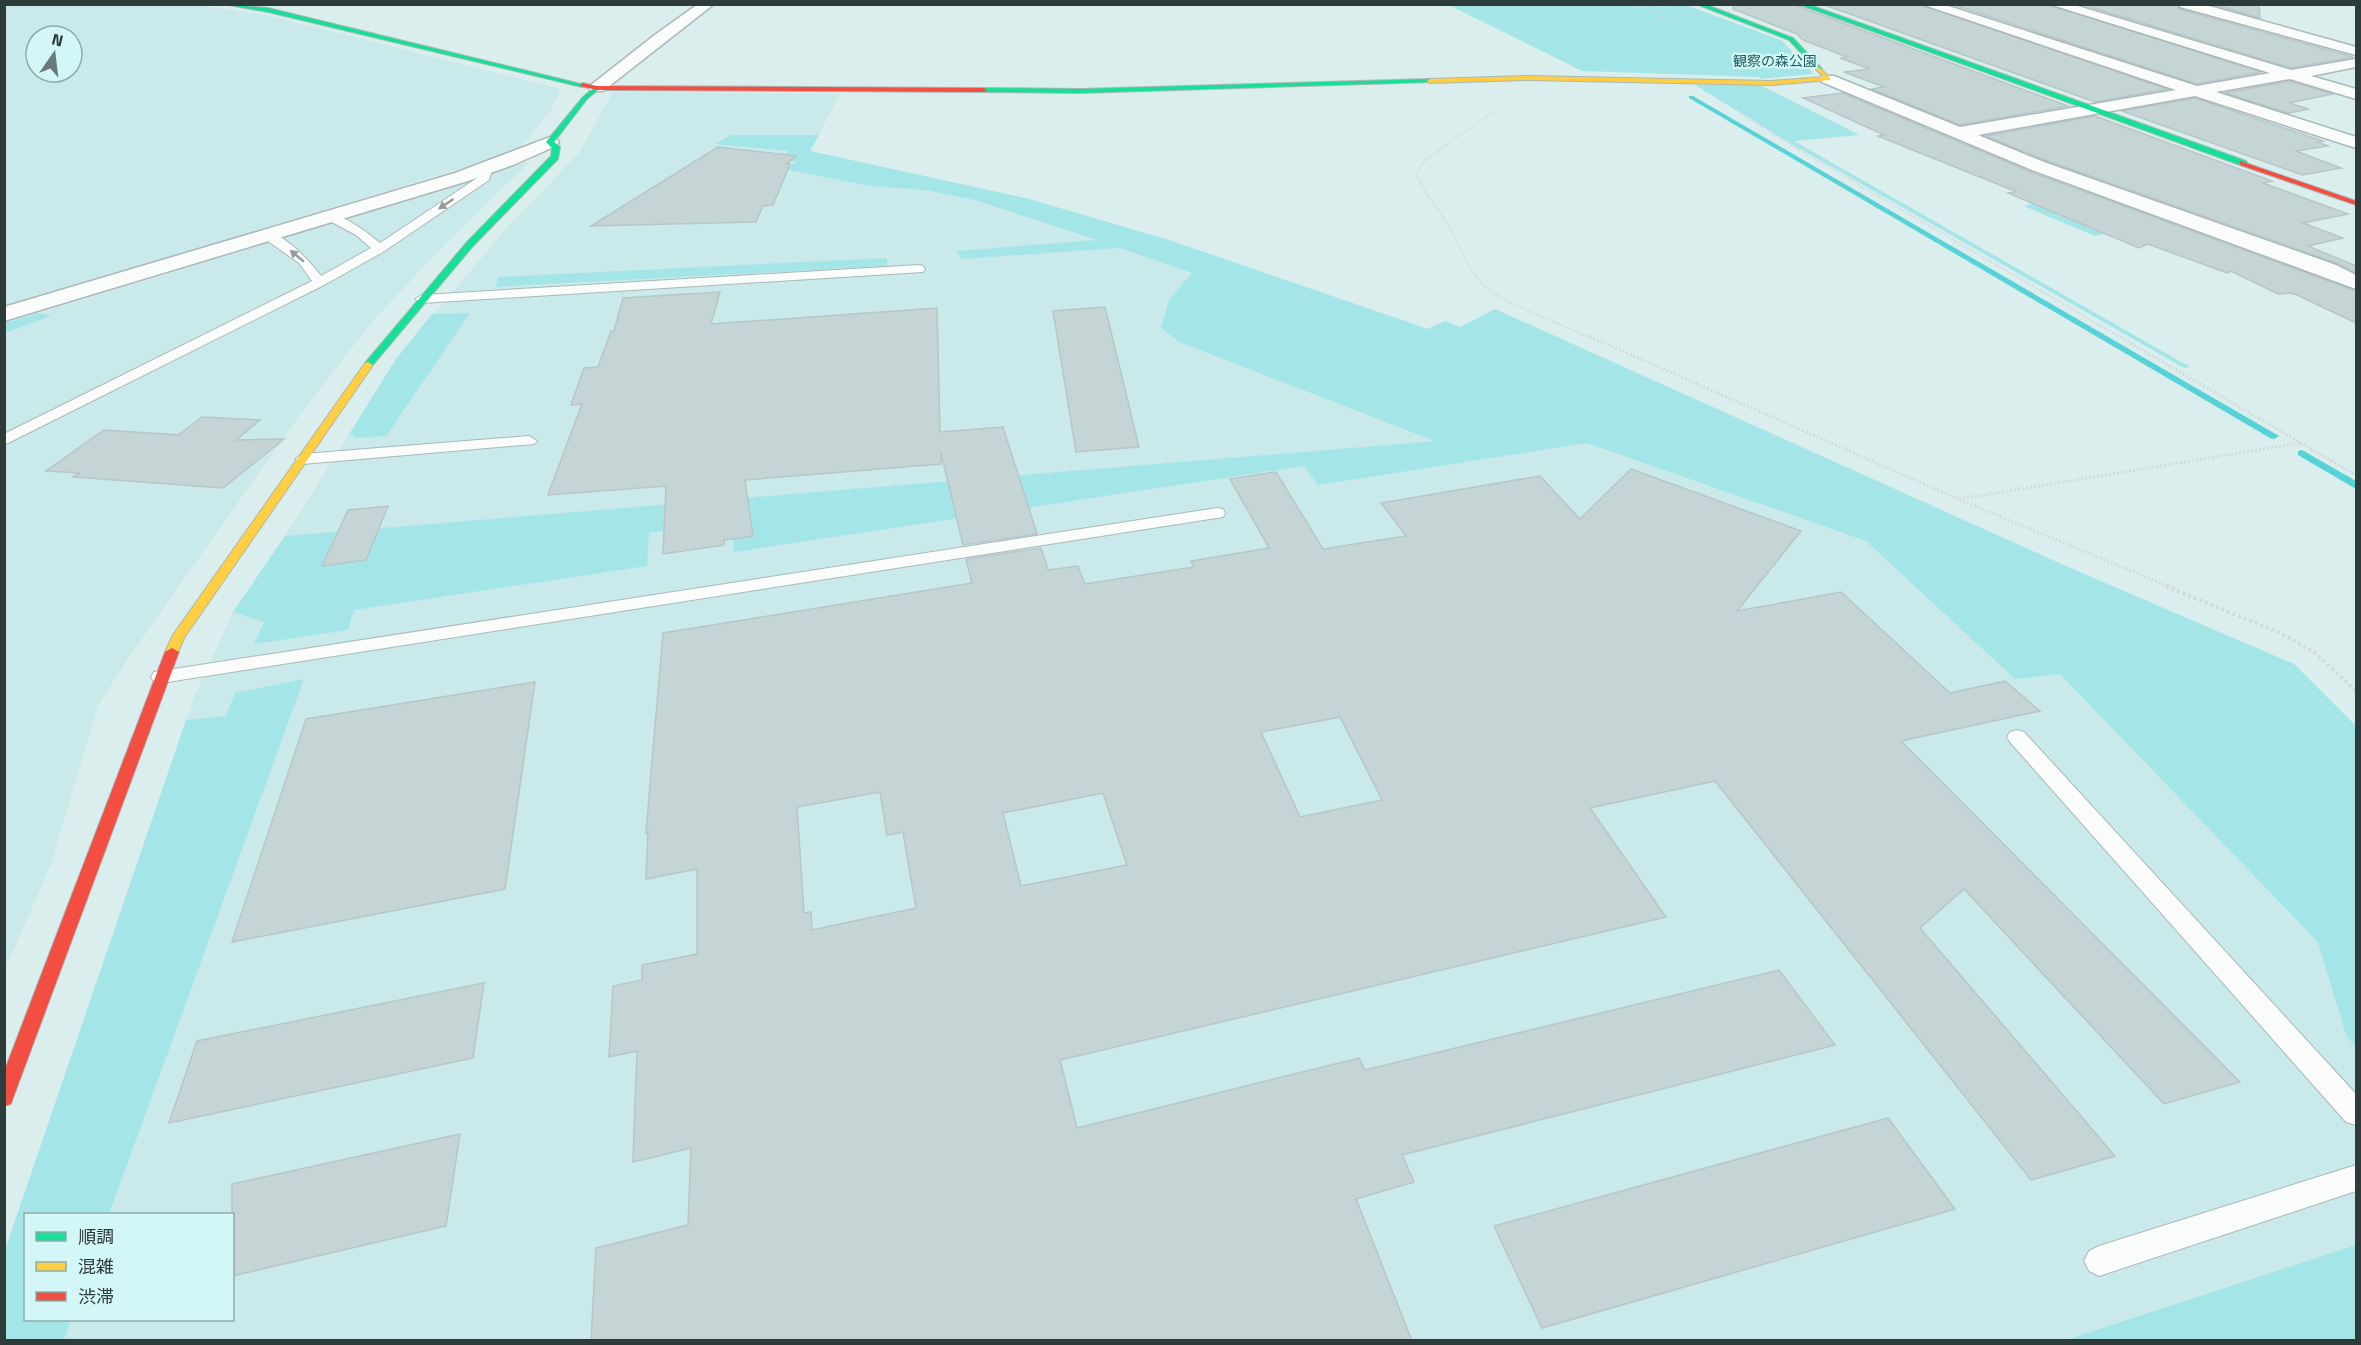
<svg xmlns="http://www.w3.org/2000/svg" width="2361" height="1345" viewBox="0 0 2361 1345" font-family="'Titillium Web','Noto Sans JP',sans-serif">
	<rect width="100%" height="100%" fill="#dbeeee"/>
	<g fill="#c9e9ea" fill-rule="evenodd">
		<path d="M 191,4 L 267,15 L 561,89 L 551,110 L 520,148 L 512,153 L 5,307 L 5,5 ZM 36,36 L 72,36 L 72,72 L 36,72 Z"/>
		<path d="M 613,92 L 840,94 L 810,151 L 1029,199 L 1169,240 L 1307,287 L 1413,323 L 1649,423 L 2294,664 L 2356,726 L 2356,1340 L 5,1340 L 5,1250 L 195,695 L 233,612 L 285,536 L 396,359 L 504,231 L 579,153 ZM 26,1214 L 232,1214 L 232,1320 L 26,1320 Z"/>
		<polygon points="525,162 529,163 450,239 371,323 299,416 129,657 98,706 51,864 5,970 5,323 194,266"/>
	</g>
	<g fill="#a4e6e8">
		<polygon points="1449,5 1686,5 1781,40 1814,74 1760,79 1760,77 1582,71"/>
		<polygon points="1758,84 1860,135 1794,141 2190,367 2184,368 1788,142 1695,85"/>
		<polygon points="731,135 819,135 810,151 1029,199 1169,240 1427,329 1445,321 1460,327 1495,309 2066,566 2294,664 2356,726 2356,1047 2346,1035 2318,942 2060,674 2015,679 1866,541 1587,443 1318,485 1304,466 734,552 732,520 649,533 647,566 354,610 348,630 254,644 264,622 233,612 285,536 1435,441 1179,342 1161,328 1169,300 1192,273 1120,248 961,259 957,251 1097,240 975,200 925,190 871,186 784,169 797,162 778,158 789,151 715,144"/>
		<polygon points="2085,190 2167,219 2095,236 2024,206"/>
		<polygon points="887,258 887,266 496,287 498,277"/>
		<polygon points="38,313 51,316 5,333 5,323"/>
		<polygon points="470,313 386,436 355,438 350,433 396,359 432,314"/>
		<polygon points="304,679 109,1214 26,1214 26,1320 71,1320 64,1340 5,1340 5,1250 186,720 226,716 235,693"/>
		<polygon points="2356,1245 2356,1340 2066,1340"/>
	</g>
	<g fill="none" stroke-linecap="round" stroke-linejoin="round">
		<g fill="#57d2d6" fill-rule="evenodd">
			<polygon points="1689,96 1693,96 2279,436 2274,439 2270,438 1689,98"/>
			<polygon points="2302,450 2356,481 2356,489 2298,455 2298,451"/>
		</g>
	</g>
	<g fill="#c5d4d5" stroke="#b7c6c6" stroke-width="1.5" fill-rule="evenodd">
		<polygon points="1734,4 1792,4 2068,106 1960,125 1872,89 1884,87 1844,72 1870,69 1840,58 1847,57 1803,40 1797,34 1733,9"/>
		<polygon points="1822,4 1919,4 2167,89 2095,102"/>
		<polygon points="1951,4 2047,4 2261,72 2197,84"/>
		<polygon points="2080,4 2177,4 2179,9 2353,57 2291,68"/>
		<polygon points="2212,4 2259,4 2260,18"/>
		<polygon points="2290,81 2332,94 2289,103 2309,109 2289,113 2225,93"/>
		<polygon points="1842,93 2031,172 2356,291 2356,323 2297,295 2290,293 2278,294 2231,271 2227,273 2148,244 2139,248 2008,193 2017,192 1878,136 1884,135 1803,98"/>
		<polygon points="2195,98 2323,141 2318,142 2328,146 2296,151 2341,168 2302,175 2122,111"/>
		<polygon points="2095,116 2272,181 2263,183 2348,214 2303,223 2343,238 2308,246 2356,266 2356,273 2337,263 2045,160 1986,136"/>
		<polygon points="718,147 796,156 786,164 790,164 773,205 763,206 756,222 591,226"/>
		<polygon points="720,292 711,324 937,308 940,432 1003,427 1037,534 963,545 941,453 941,464 745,480 753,536 724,540 724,545 663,554 666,486 548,495 582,404 571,405 584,368 598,367 611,331 614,331 623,298"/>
		<polygon points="1105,307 1139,447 1076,452 1053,311"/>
		<polygon points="202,417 260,420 236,440 284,439 223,488 73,477 79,473 46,471 104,430 178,435"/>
		<path d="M 1631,469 L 1801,531 L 1737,611 L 1841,592 L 1950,693 L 2005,681 L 2040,711 L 1901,741 L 2240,1082 L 2164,1104 L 1964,889 L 1920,928 L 2115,1156 L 2031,1180 L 1715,781 L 1590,808 L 1666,917 L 1060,1060 L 1077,1128 L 1359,1058 L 1365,1070 L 1779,970 L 1835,1045 L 1402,1155 L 1414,1182 L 1356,1199 L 1412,1341 L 591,1341 L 596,1248 L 688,1225 L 691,1148 L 633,1162 L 637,1051 L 609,1057 L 613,986 L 642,980 L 642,965 L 697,954 L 697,869 L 646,879 L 648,832 L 646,833 L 663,633 L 972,583 L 966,559 L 1041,548 L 1048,570 L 1078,566 L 1085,584 L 1194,567 L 1191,561 L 1269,548 L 1230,479 L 1276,472 L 1323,549 L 1406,536 L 1381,503 L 1540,476 L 1580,519 ZM 1340,717 L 1382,800 L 1300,817 L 1261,732 ZM 880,792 L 887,835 L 903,832 L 916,908 L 812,930 L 811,912 L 804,913 L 797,807 ZM 1103,793 L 1127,865 L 1021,886 L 1003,813 Z"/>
		<polygon points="388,506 366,560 322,566 348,510"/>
		<polygon points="535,682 505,889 232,942 306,719"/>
		<polygon points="484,983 473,1058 169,1123 197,1041"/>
		<polygon points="1888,1118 1955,1209 1542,1328 1494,1226"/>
		<polygon points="460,1134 446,1226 232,1276 232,1184"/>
	</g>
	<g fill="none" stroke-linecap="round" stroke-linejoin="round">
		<defs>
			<g id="lane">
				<path d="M 488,164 L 493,167 L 489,180 L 383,252 L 324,285 L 4,445 L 4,434 L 312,281 L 299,263 L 265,239 L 265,233 C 282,230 311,263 321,276 L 371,248 L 356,235 L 326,219 L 326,215 C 342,212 368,233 380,243 L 480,176 L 483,167 Z"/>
				<polygon points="919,265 923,266 925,269 923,272 422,303 415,299 422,295"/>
				<polygon points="529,436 537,441 534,444 303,464 295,459 303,454"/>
				<polygon points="1217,508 1223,509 1225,513 1223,517 161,683 154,682 151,677 154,672 161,671"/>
				<polygon points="2017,730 2024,732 2356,1094 2356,1125 2346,1122 2010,742 2007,737 2010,732"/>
				<polygon points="2356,1165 2356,1191 2099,1276 2089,1271 2084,1261 2089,1251 2099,1246"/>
			</g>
			<g id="street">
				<polygon points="698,4 714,4 603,91 591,91 589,88 591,85 656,34"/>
				<polygon points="1921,4 1942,4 2197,86 2270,73 2049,4 2071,4 2291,70 2356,59 2356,67 2311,76 2356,89 2356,99 2290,79 2216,92 2356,137 2356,148 2195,96 1978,135 2044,162 2336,265 2356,275 2356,289 2032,170 1822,82 1820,79 1822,76 1834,76 1960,127 2176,90"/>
				<polygon points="2179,4 2202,4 2356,47 2356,55 2180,7"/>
				<polygon points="550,137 556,138 559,142 556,146 513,165 468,181 4,321 4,307 455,173"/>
			</g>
			<g id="fast">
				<polygon points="223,4 268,8 585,85 582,87 268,12"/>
				<polygon points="1696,4 1704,4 1793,38 1822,69 1817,70 1789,40"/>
				<polygon points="1807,4 2246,161 2247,163 2240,165 1798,4"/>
				<polygon points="1430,79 1432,82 1081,93 984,92 981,90 984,88 1081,89"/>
				<polygon points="595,87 600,88 587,99 554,142 560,147 558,159 473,246 371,367 365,367 365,363 467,242 551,156 552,148 546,142 583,97"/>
			</g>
			<g id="slow">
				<polygon points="1819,67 1830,78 1830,80 1771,85 1528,80 1430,83 1427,81 1430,79 1528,76 1771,81 1823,77 1816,69"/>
				<polygon points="368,362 373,365 184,638 177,655 167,655 165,652 173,635 365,363"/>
			</g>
			<g id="jam">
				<polygon points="582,83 597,86 984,88 987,90 984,92 597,90 580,86"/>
				<polygon points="2240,161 2356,201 2356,205 2240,165"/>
				<polygon points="172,648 179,652 13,1098 11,1104 4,1106 4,1072 165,652"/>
			</g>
		</defs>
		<use href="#lane" stroke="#aab8b8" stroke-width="2"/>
		<use href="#street" stroke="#aab8b8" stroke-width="3"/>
		<use href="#fast" stroke="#aab8b8" stroke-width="2"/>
		<use href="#slow" stroke="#aab8b8" stroke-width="2"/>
		<use href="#jam" stroke="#aab8b8" stroke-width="2"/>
		<g stroke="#d3dada" stroke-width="1.5" stroke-dasharray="1.5 1.5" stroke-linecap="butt">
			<polyline points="1635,4 1675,22"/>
			<polyline points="1654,4 1671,9"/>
			<polyline points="1739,114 1794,146"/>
			<polyline points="1444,146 1498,109"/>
		</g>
		<g stroke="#d3dada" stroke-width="2" stroke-dasharray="1.5 1.5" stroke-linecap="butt">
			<path d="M 1447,145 L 1426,159 L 1416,173 C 1424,193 1439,209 1450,228 C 1461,247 1467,267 1482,284 C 1498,301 1565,326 1589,337"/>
			<polyline points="1791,145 2120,337"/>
		</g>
		<g stroke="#d3dada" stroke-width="3" stroke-dasharray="2 2" stroke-linecap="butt">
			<polyline points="1586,335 1958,499 2170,587"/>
			<polyline points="2117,335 2356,475"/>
			<polyline points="1959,499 2301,443"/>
		</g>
		<polyline stroke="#d3dada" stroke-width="4" stroke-dasharray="3 3" stroke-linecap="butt" points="2166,586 2282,634 2315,653 2356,691"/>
		<use href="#lane" fill="#fafcfc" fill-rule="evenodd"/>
		<use href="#street" fill="#fafcfc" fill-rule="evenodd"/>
		<use href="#fast" fill="#16e098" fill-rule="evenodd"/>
		<use href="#slow" fill="#ffcf43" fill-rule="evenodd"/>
		<use href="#jam" fill="#f24e42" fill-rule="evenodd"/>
	</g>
	<defs><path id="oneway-solid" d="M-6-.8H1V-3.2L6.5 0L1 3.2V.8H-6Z" transform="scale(1.5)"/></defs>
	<g fill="#949c9c">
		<use href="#oneway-solid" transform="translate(446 204) rotate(146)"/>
		<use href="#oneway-solid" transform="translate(297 256) rotate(-141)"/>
	</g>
	<g text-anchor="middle" stroke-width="4.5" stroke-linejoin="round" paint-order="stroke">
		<g font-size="14" fill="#205d5f" stroke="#d3f6f6">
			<text x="1775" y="66">観察の森公園</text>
		</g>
	</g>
	<rect width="2361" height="1345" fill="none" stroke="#2d3b3b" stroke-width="12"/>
	<rect x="24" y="1213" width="210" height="108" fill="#d3f6f6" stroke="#91abab" stroke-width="1.5"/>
	<rect x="36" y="1232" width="30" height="9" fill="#16e098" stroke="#91abab" stroke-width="1.5"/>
	<text x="78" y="1243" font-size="18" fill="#2d3b3b">順調</text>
	<rect x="36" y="1262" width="30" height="9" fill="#ffcf43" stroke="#91abab" stroke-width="1.5"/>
	<text x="78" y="1273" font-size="18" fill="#2d3b3b">混雑</text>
	<rect x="36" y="1292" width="30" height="9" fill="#f24e42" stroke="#91abab" stroke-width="1.5"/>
	<text x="78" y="1303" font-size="18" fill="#2d3b3b">渋滞</text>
	<g transform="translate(54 54) rotate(14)"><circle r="28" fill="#d3f6f6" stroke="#91abab" stroke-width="1.5"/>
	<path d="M0-4.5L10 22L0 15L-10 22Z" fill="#6a7a7a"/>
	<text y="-9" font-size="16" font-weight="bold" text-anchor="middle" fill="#2d3b3b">N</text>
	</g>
</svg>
